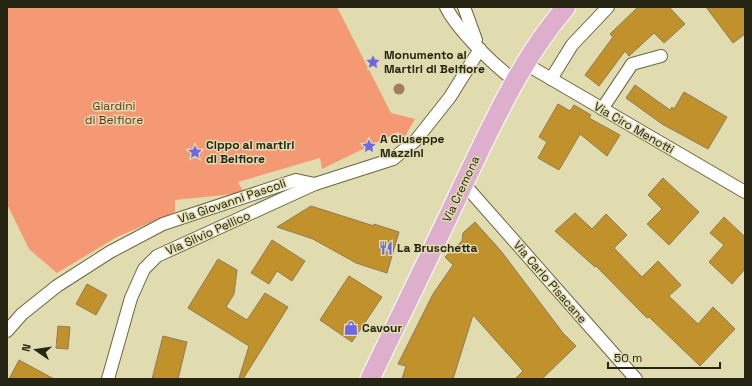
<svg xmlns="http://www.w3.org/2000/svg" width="752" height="386" viewBox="0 0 752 386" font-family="'Space Grotesk',sans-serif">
	<rect width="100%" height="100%" fill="#e0dcb0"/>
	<polygon fill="#f59874" points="7,7 337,7 391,113 415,119 403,140 398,132 322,169 320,158 238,182 244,193 175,200 175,212 117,237 57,273 29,249 7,204"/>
	<g fill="#c1922b" stroke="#8f7b56">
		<polygon points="638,7 669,7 685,24 664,43 654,33 629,56 625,51 599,86 585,75 613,37 610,34"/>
		<polygon points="706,7 745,7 745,34 733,43"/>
		<polygon points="635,85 670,110 672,107 674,109 684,92 727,117 708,149 662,124 626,98"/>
		<polygon points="558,104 570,111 574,105 591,115 589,118 620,135 607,156 580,134 559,170 538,158 547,142 539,137"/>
		<polygon points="663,178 699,212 669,245 647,224 662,209 648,195"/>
		<polygon points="311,206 374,226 374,224 399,232 387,273 356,263 313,239 277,227"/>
		<polygon points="575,213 592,229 606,214 627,235 614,248 642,277 658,261 681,285 669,296 698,324 713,307 735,329 700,366 649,317 647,318 596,266 595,267 555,231"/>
		<polygon points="724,217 745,237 745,269 732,284 709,262 724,245 710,233"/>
		<polygon points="475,222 501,251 563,333 576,346 542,379 515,379 523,371 473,315 453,379 402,379 406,366 398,364 433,294 453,265 445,257 462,241 463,233"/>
		<polygon points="272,240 305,261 292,281 277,271 269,284 251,273"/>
		<polygon points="218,259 237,270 234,294 226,307 247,320 265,293 288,307 243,379 239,378 249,346 188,308"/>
		<polygon points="349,276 382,297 352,342 320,320"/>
		<polygon points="87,284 107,295 96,315 76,304"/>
		<polygon points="58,326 70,327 68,349 56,348"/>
		<polygon points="163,336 187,342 178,379 152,379"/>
		<polygon points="19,360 54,379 9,379"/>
	</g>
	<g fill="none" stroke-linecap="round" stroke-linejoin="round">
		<defs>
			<g id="minor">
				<path d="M 446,7 C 458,31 494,65 515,81"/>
				<polyline points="464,7 476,40"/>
				<polyline points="524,63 745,192"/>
				<polyline points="551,79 572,45 608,7"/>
				<polyline points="602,109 632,64 661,56"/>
				<polyline points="464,184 636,379"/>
				<polyline points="7,331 22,314 57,286 110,252 163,224 296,180 315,184 393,159 416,140 450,97 480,49"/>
				<polyline points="108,379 131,298 144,269 157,256 315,184"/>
			</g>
			<path id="primary" d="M 370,379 C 401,314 433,250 463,185 C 493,123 521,59 566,7"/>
		</defs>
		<use href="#minor" stroke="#6c673f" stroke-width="14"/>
		<use href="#primary" stroke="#fff" stroke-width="21"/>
		<use href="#minor" stroke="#fff" stroke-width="12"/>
		<use href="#primary" stroke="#ddafcc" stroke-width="19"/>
	</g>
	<circle fill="#a27e5c" cx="399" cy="89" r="5.5"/>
	<defs>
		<symbol id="sight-bare" viewBox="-9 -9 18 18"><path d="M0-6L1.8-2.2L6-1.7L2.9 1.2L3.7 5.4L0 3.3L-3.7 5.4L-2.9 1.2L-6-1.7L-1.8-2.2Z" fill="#7068e2" stroke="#e0dcb0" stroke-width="2.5" paint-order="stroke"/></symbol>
		<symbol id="restaurant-bare" viewBox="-9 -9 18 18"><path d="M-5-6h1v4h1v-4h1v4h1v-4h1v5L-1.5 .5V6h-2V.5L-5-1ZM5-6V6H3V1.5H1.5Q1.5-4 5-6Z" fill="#7068e2" stroke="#e0dcb0" stroke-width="2.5" paint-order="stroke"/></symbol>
		<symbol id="shop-bare" viewBox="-9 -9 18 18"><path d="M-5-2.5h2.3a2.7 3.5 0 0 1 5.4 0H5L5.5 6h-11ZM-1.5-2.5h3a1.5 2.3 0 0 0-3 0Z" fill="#7068e2" stroke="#e0dcb0" stroke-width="2.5" paint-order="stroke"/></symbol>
	</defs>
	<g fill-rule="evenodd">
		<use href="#sight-bare" x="363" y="52" width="20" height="20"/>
		<use href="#sight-bare" x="359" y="136" width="20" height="20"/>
		<use href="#sight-bare" x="185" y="142" width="20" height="20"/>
		<use href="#restaurant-bare" x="376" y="238" width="20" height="20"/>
		<use href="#shop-bare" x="341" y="318" width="20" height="20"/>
	</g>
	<g text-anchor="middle" stroke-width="3" stroke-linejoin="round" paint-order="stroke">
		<g font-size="12" font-weight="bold" fill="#262413" stroke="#e0dcb0" text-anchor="start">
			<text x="384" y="59">Monumento ai<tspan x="384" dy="14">Martiri di Belfiore</tspan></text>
			<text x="380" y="143">A Giuseppe<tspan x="380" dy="14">Mazzini</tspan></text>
			<text x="206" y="149">Cippo ai martiri<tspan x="206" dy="14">di Belfiore</tspan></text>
			<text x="397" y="252">La Bruschetta</text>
			<text x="362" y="332">Cavour</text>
		</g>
		<g font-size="12" fill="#6f3218" stroke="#e0dcb0">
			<text x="114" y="110">Giardini<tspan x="114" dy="14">di Belfiore</tspan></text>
		</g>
		<g font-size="12" fill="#262413" stroke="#e0dcb0">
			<text transform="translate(634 128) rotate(30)" y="4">Via Ciro Menotti</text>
			<text transform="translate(461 189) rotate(-65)" y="4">Via Cremona</text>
			<text transform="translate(232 201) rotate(-19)" y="4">Via Giovanni Pascoli</text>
			<text transform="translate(208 233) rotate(-24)" y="4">Via Silvio Pellico</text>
			<text transform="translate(550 282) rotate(49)" y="4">Via Carlo Pisacane</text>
		</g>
	</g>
	<rect width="752" height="386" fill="none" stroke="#262413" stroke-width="16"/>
	<g transform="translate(36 350) rotate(283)" stroke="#e0dcb0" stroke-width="3" paint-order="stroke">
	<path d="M0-3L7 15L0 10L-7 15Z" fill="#262413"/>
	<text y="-6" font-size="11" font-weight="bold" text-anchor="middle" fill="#262413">N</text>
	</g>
	<path d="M608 362v6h112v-6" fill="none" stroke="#262413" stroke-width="2"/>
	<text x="614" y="362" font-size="12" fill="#262413" stroke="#e0dcb0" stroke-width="3" paint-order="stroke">50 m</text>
</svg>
